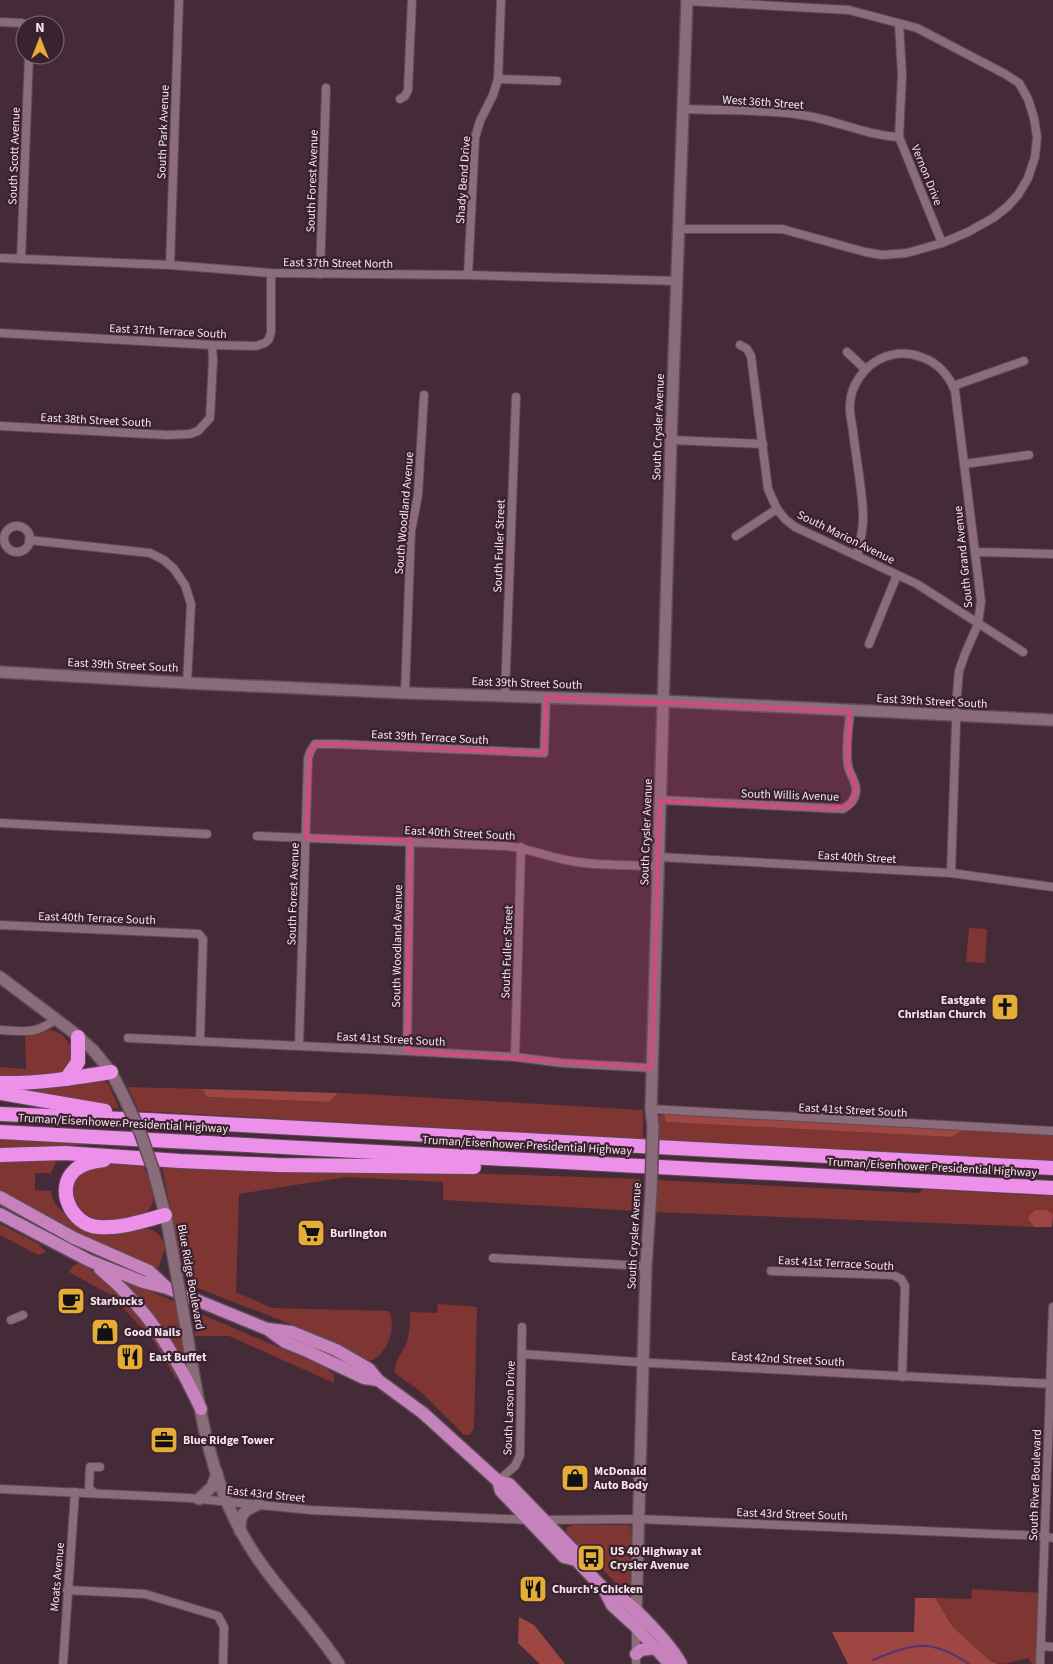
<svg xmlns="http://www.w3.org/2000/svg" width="1053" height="1664" viewBox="0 0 1053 1664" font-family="'Source Sans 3',sans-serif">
	<rect width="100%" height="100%" fill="#452b38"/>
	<g fill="#7f3532">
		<polygon points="969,928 987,929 985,963 966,962"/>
		<path d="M 50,1030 C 65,1032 71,1044 73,1058 L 66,1070 L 60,1074 L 0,1079 L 0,1067 L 26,1069 L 25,1035 L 40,1034 Z"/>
		<polygon points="103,1079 109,1085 119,1109 16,1092 18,1087"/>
		<polygon points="128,1087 202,1089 207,1097 329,1102 338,1093 365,1094 643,1110 643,1139 139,1111"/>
		<polygon points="664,1114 667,1122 951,1137 964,1130 1053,1135 1053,1161 656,1140 658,1118 659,1116"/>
		<polygon points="0,1139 91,1144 0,1151"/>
		<path d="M 67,1157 L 56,1162 L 51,1173 L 35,1173 L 35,1190 L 51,1191 C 53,1203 58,1209 68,1215 C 91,1230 106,1228 132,1228 C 138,1229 147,1228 152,1230 C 159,1233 164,1241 165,1248 L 157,1272 L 86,1237 L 0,1192 L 0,1161 Z"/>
		<path d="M 113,1164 L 143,1165 C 147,1175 158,1194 152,1205 C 144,1223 101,1225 85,1216 C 78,1212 76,1205 74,1197 C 67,1171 94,1167 113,1164 Z"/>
		<path d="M 162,1167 L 254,1171 L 401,1171 L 640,1179 C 640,1190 638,1200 638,1211 L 443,1200 L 443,1182 L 346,1177 L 239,1194 L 236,1292 L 272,1308 L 389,1311 C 397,1327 387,1357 369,1361 L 329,1339 L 190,1285 L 184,1273 Z"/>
		<polygon points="656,1180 921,1193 922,1189 1053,1196 1053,1214 1046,1210 1029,1222 1034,1227 653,1212"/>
		<polygon points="0,1224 37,1243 46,1252 38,1255 0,1235"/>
		<polygon points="79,1263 88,1266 101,1280 105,1279 157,1334 178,1376 176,1379 153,1340 111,1295 69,1272 73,1266"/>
		<polygon points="113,1276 178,1303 181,1334 187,1369"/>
		<path d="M 438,1304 L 477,1307 L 474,1429 L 469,1435 L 464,1435 L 420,1391 L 395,1373 C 393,1362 402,1354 406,1344 C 410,1334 410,1323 410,1312 L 437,1313 Z"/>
		<polygon points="201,1314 324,1367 334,1374 334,1383 229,1336 195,1336 195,1326"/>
		<polygon points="573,1525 628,1525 631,1527 630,1592 625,1592 567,1534 566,1528"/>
		<polygon points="972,1589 1040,1593 1037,1664 1032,1664 1028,1658 1003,1664 990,1661 953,1627 935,1598 971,1599"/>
	</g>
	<g fill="#9e4642">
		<polygon points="202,1089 338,1093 329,1102 207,1097"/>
		<polygon points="664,1114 964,1130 951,1137 666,1122"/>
		<polygon points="1035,1210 1046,1210 1053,1214 1052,1227 1034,1227 1029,1221 1028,1217"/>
		<polygon points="915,1598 935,1598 953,1627 990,1661 999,1664 848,1664 832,1632 914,1632"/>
		<polygon points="519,1617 534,1625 565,1664 540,1664 518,1643"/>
	</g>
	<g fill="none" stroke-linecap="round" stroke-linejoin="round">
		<path stroke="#593175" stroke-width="2" d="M 873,1660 C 914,1643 930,1638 969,1664"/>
		<defs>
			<g id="street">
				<polyline points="0,22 22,23 26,25"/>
				<polyline points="899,24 902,75 899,137 942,243"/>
				<polyline points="498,79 557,81"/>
				<polyline points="400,99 405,96 408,90 412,0"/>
				<path d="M 683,109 C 723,111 763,109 802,115 C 836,120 865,135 899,137"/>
				<polyline points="679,229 782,229 865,252 882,255 907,253 942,243 968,232 993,218 1007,207 1018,195 1028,178 1035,157 1037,137 1034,118 1028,99 1019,83 1005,74 917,28 849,10 687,1"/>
				<polyline points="0,258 170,265 271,273 468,275 677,281"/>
				<polyline points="21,259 29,55"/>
				<polyline points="170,265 179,0"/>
				<polyline points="320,274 326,88"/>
				<polyline points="468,275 475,138 480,121 493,95 498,79 501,0"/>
				<polyline points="0,333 212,345 256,346 265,343 269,339 271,332 271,273"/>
				<polyline points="740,345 747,349 751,356 768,489 777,509 785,519 795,527 917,584 1023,652"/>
				<polyline points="847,352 865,369"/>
				<polyline points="953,386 1024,361"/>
				<polyline points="0,426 167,435 190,434 198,431 210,418 213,360 212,345"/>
				<polyline points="671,440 763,444"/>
				<polyline points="964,464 1029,455"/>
				<circle cx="17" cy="539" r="13"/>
				<polyline points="736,536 777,509"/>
				<polyline points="29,540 150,553 164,560 174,569 185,585 191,604 187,683"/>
				<polyline points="975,552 1053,554"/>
				<path d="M 857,556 C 860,542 864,529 863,514 C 862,487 856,459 853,431 C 852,423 849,413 850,404 C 851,385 864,367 880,359 C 893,353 908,352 921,357 C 937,362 949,375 955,391 L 981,601 L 978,624 L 965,654 L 959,671 L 957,694 L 951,873"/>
				<polyline points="869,644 897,575"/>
				<polyline points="405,693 411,531 418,495 424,395"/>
				<polyline points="505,696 516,397"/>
				<path d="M 660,800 L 843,809 C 851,804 855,800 856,791 C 857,782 849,774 848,765 C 845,748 849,728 850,711"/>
				<polyline points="0,823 207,834"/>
				<path d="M 257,836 L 506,846 C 527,848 546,856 566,860 C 596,866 628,865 659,866"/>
				<polyline points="659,857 951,873 1053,887"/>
				<polyline points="0,925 199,934 203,939 200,1041"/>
				<path d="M 0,1030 C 24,1031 34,1035 55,1020"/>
				<polyline points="128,1038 407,1051 515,1057 562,1063 652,1068"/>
				<polyline points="299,1045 308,758 310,752 315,744 337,744 544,753 546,697"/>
				<polyline points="407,1051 410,841"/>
				<polyline points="515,1057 521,847"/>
				<polyline points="651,1109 1053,1131"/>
				<polyline points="493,1258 646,1266"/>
				<polyline points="771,1271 893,1275 901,1279 905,1286 902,1377"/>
				<polyline points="11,1320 23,1315"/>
				<polyline points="522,1354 652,1363 1053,1384"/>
				<polyline points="498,1481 515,1466 520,1455 522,1327"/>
				<polyline points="0,1489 189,1498 311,1510 371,1513 529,1520"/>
				<polyline points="94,1493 89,1488 90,1467 100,1467"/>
				<polyline points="543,1520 638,1519 1044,1536 1053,1538"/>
				<polyline points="67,1590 145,1594 218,1616 224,1627 223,1664"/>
				<polyline points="1041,1646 1053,1647"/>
				<polyline points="63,1664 75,1492"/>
				<polyline points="636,1664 636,1627"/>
				<polyline points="1040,1664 1053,1307"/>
			</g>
			<g id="secondary">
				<polyline points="0,672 187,683 405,693 663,701 1053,720"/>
				<polyline points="0,977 73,1032 93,1050 111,1072 123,1095"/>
				<polyline points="653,1126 651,1109 671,440 687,0"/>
				<polyline points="153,1169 167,1222 173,1255"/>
				<path d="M 186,1328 C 198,1400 208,1478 247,1542 C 273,1586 311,1621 339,1664"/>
				<polyline points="199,1499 212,1487 217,1473"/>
				<path d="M 240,1531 C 240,1513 243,1511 259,1504"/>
				<polyline points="636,1616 643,1363 646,1266 651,1191"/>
			</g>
			<g id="primary">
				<polyline points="0,1197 74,1238 149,1271 166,1287"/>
				<polyline points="0,1214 90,1261 143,1282 167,1288 267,1329 285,1342 307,1351 364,1378 378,1380"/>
				<path d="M 100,1269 C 149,1310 174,1352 201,1409"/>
				<polyline points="268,1329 292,1332 336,1350 369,1369 378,1380 423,1413 498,1481 509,1484 574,1551 576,1560"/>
				<polyline points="498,1481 501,1491 564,1557 576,1560 604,1589 612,1605 636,1627 667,1661 674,1664"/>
				<path d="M 604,1589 C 610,1591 616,1594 621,1598 C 638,1610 672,1646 681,1664"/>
				<polyline points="636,1654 641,1650 656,1648"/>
			</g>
			<g id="highway">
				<polyline points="66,1079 78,1062 78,1037"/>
				<path d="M 0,1083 C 37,1084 74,1078 111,1072"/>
				<polyline points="0,1093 105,1111"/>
				<polyline points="0,1114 148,1120 1053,1168"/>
				<polyline points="0,1132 1053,1188"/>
				<polyline points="0,1155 65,1153 180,1161 277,1165 474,1167"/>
				<path d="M 104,1160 C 95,1161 83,1163 75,1170 C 54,1189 72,1225 98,1227 C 121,1229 143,1221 165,1215"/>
			</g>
		</defs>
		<use href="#street" stroke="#5f4956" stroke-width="10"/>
		<use href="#secondary" stroke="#5f4956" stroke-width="14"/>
		<use href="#primary" stroke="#5f4956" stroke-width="15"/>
		<use href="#highway" stroke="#5f4956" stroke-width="16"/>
		<use href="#street" stroke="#8a6c7b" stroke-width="8"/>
		<use href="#secondary" stroke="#8a6c7b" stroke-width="11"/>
		<use href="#primary" stroke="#c582bd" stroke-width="12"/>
		<use href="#highway" stroke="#ec90e9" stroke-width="14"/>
		<defs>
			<g id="secondary-bridge">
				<polyline points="123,1095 140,1132 153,1169"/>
				<polyline points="651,1191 653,1126"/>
				<polyline points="173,1255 186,1328"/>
			</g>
		</defs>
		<use href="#secondary-bridge" stroke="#5f4956" stroke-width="14" stroke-linecap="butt"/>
		<use href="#secondary-bridge" stroke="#8a6c7b" stroke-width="11"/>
	</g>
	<path fill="#cf4b80" fill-opacity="0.2" stroke="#cf4b80" stroke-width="4" stroke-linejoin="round" d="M 546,697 L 850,711 L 848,767 L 857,788 L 851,805 L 832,809 L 660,801 L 652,1068 L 407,1051 L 410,841 L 306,838 L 310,752 L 315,744 L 337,744 L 544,753 Z"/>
	<defs>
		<symbol id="church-square" viewBox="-11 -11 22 22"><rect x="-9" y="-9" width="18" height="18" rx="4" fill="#e5ad36" stroke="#3a212e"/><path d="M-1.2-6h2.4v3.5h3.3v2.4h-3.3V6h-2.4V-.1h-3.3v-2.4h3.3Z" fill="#111"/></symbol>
		<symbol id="supermarket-square" viewBox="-11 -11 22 22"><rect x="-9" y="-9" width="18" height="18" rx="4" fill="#e5ad36" stroke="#3a212e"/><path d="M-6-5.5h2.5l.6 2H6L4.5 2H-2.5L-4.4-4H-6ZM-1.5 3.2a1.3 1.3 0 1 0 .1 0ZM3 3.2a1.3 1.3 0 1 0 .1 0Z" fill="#111"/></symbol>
		<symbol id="cafe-square" viewBox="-11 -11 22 22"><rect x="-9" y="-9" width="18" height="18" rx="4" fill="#e5ad36" stroke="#3a212e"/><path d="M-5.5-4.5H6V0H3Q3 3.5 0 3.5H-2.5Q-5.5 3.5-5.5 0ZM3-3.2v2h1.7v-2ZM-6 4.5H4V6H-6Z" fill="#111"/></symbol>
		<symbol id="shop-square" viewBox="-11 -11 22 22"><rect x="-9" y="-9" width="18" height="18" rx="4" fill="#e5ad36" stroke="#3a212e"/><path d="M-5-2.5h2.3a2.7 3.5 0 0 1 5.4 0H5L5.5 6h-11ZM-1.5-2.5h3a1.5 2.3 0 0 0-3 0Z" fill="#111"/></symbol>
		<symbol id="restaurant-square" viewBox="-11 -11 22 22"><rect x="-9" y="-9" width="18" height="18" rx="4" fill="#e5ad36" stroke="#3a212e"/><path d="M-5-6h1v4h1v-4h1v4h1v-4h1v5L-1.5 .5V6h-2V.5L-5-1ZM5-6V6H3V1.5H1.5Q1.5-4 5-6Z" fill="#111"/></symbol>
		<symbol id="office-square" viewBox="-11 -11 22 22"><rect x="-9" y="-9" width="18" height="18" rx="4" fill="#e5ad36" stroke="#3a212e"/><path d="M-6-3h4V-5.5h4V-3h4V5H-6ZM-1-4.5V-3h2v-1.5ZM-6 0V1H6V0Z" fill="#111"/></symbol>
		<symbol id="bus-square" viewBox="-11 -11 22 22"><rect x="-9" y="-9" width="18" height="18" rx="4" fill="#e5ad36" stroke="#3a212e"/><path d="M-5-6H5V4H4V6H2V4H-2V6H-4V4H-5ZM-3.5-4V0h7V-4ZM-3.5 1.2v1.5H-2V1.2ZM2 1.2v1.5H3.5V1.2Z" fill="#111"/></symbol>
	</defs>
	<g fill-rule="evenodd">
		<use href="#church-square" x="989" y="991" width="32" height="32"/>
		<use href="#supermarket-square" x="295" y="1217" width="32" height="32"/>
		<use href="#cafe-square" x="55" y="1285" width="32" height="32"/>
		<use href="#shop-square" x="89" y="1316" width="32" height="32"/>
		<use href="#restaurant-square" x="114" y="1341" width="32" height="32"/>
		<use href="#office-square" x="148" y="1424" width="32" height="32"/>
		<use href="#shop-square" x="559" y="1462" width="32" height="32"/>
		<use href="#bus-square" x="575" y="1542" width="32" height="32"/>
		<use href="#restaurant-square" x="517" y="1573" width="32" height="32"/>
	</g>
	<g text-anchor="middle" stroke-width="4.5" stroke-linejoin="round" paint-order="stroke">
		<g font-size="12" fill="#f7e5ee" stroke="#3a212e">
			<text transform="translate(763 102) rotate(4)" y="4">West 36th Street</text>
			<text transform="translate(163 132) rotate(-88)" y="4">South Park Avenue</text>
			<text transform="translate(14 156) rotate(-88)" y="4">South Scott Avenue</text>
			<text transform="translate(927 175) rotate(68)" y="4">Vernon Drive</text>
			<text transform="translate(463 180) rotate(-86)" y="4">Shady Bend Drive</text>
			<text transform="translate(312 181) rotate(-88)" y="4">South Forest Avenue</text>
			<text transform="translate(338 263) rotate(1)" y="4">East 37th Street North</text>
			<text transform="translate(168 331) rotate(3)" y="4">East 37th Terrace South</text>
			<text transform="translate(96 420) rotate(3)" y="4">East 38th Street South</text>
			<text transform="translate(658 427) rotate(-88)" y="4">South Crysler Avenue</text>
			<text transform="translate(404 513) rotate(-85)" y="4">South Woodland Avenue</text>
			<text transform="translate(846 537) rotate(26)" y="4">South Marion Avenue</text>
			<text transform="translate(499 546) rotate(-88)" y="4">South Fuller Street</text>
			<text transform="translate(963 557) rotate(-96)" y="4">South Grand Avenue</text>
			<text transform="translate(123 665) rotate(3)" y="4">East 39th Street South</text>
			<text transform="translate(527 683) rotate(2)" y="4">East 39th Street South</text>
			<text transform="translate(932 701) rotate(3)" y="4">East 39th Street South</text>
			<text transform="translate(430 737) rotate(3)" y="4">East 39th Terrace South</text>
			<text transform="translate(790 795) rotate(2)" y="4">South Willis Avenue</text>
			<text transform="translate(646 832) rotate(-88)" y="4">South Crysler Avenue</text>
			<text transform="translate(460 833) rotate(3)" y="4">East 40th Street South</text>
			<text transform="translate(857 857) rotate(3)" y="4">East 40th Street</text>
			<text transform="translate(293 894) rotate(-88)" y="4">South Forest Avenue</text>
			<text transform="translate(97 918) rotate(2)" y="4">East 40th Terrace South</text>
			<text transform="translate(397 946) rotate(-89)" y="4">South Woodland Avenue</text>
			<text transform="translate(507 952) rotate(-88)" y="4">South Fuller Street</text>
			<text transform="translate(391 1039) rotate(3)" y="4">East 41st Street South</text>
			<text transform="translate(853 1110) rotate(3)" y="4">East 41st Street South</text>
			<text transform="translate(123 1123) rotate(3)" y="4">Truman/Eisenhower Presidential Highway</text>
			<text transform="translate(527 1145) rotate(3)" y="4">Truman/Eisenhower Presidential Highway</text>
			<text transform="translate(932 1167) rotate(3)" y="4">Truman/Eisenhower Presidential Highway</text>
			<text transform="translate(634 1236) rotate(-87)" y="4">South Crysler Avenue</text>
			<text transform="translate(836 1263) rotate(3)" y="4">East 41st Terrace South</text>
			<text transform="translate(191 1277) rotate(80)" y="4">Blue Ridge Boulevard</text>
			<text transform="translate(788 1359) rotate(3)" y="4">East 42nd Street South</text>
			<text transform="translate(509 1408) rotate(-88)" y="4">South Larson Drive</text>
			<text transform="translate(1035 1485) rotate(-88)" y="4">South River Boulevard</text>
			<text transform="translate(266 1494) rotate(6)" y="4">East 43rd Street</text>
			<text transform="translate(792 1514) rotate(2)" y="4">East 43rd Street South</text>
			<text transform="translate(57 1577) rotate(-85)" y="4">Moats Avenue</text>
		</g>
		<g font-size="12" font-weight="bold" fill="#f7e5ee" stroke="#3a212e" text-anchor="start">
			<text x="986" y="1004" text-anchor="end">Eastgate<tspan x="986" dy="14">Christian Church</tspan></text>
			<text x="330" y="1237">Burlington</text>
			<text x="90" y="1305">Starbucks</text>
			<text x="124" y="1336">Good Nails</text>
			<text x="149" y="1361">East Buffet</text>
			<text x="183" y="1444">Blue Ridge Tower</text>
			<text x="594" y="1475">McDonald<tspan x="594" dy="14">Auto Body</tspan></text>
			<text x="610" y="1555">US 40 Highway at<tspan x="610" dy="14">Crysler Avenue</tspan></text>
			<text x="552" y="1593">Church's Chicken</text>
		</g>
	</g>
	<g transform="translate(40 40)"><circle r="24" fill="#3a212e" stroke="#866f7b"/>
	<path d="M0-4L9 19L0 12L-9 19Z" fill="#e5ad36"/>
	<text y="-8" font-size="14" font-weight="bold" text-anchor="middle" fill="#f7e5ee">N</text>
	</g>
</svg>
